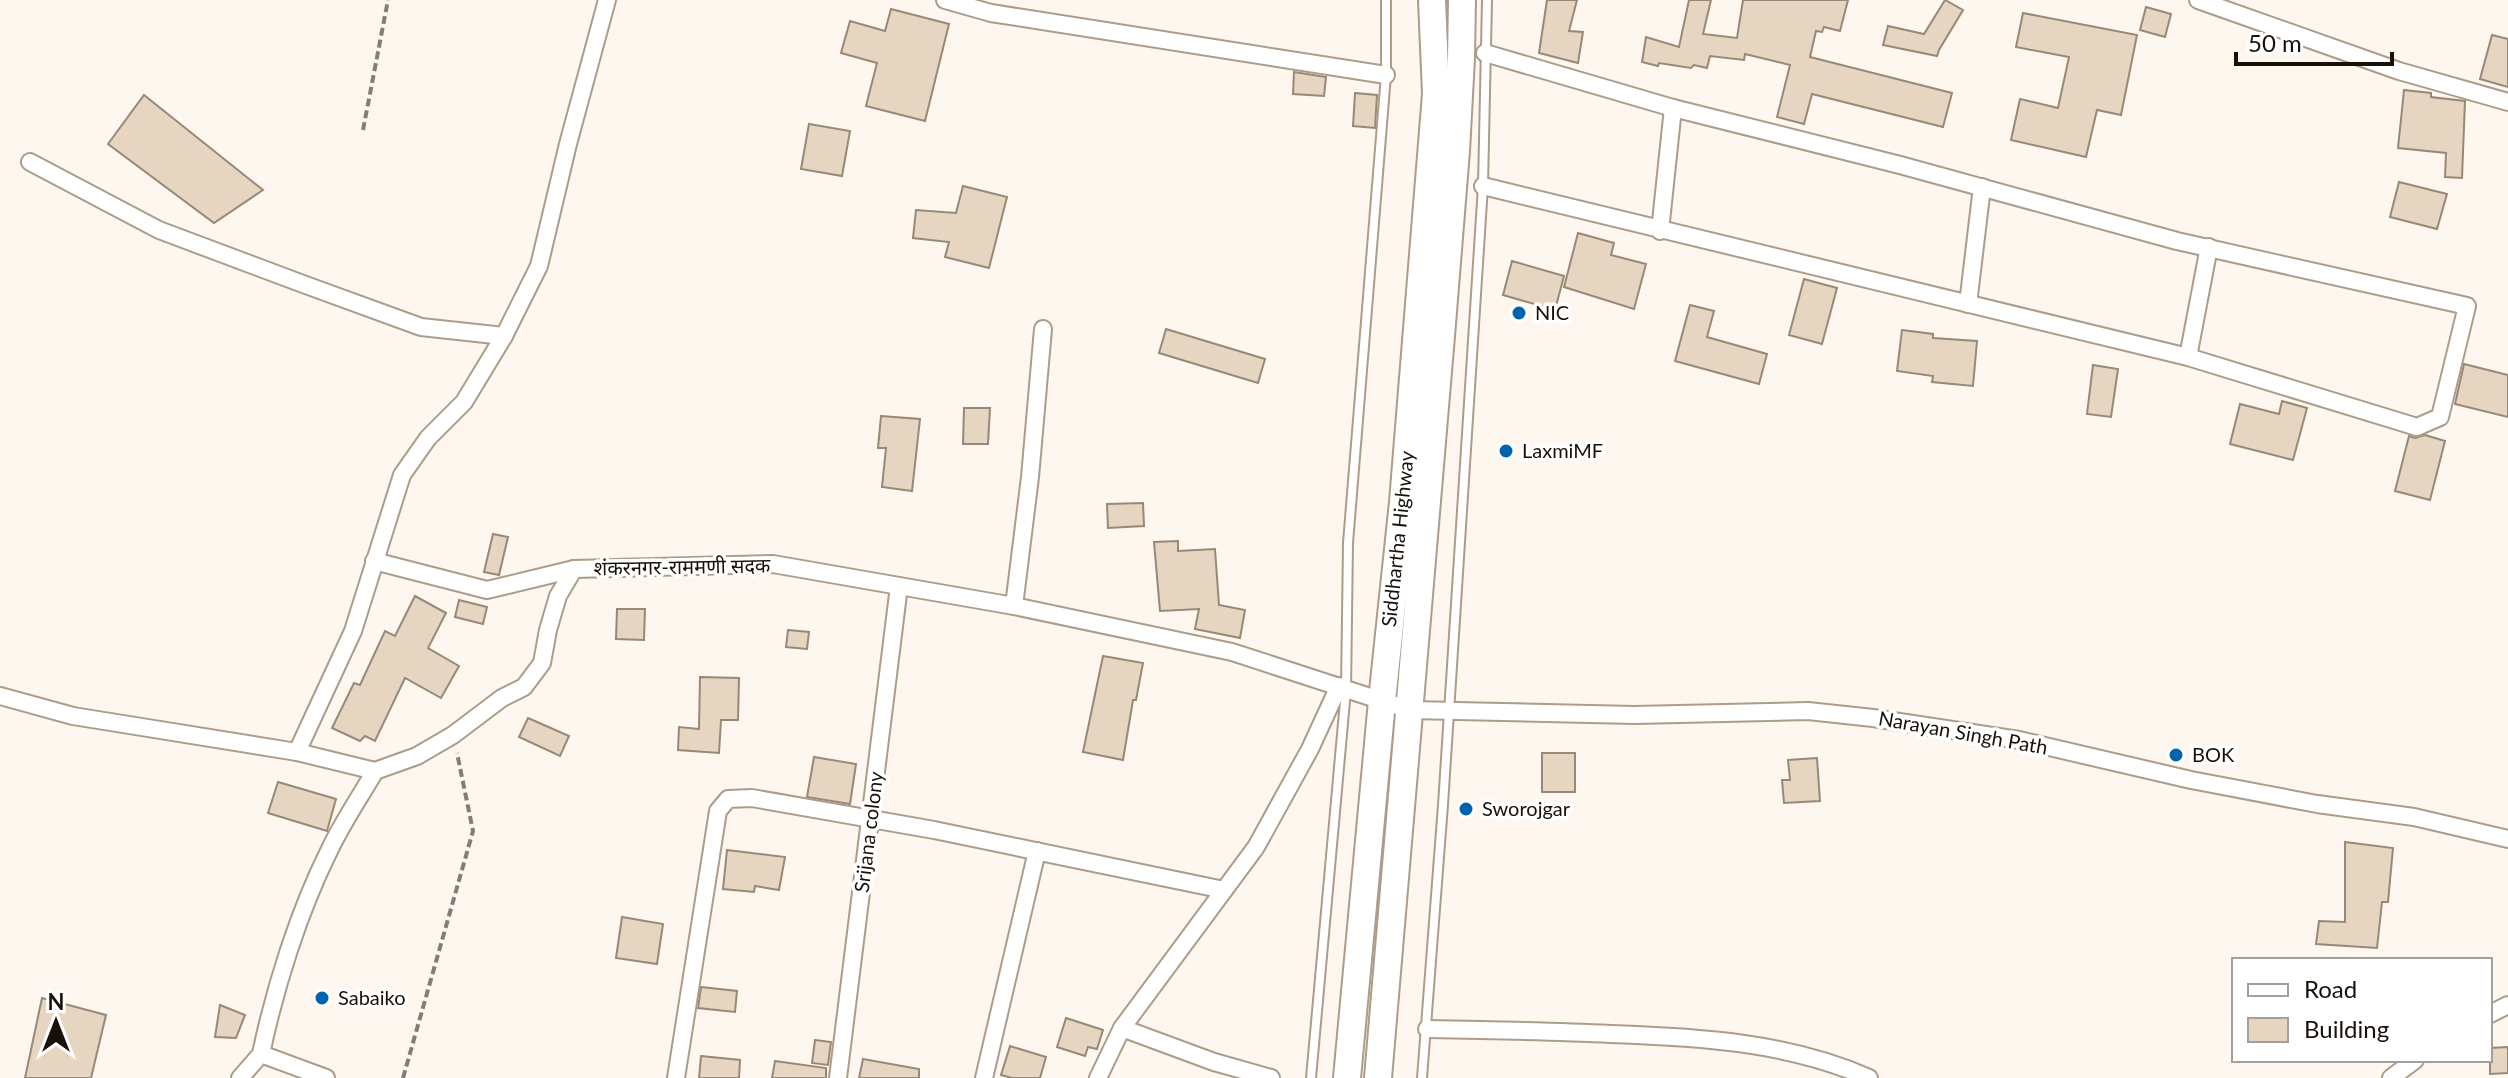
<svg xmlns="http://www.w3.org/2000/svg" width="2508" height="1078" viewBox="0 0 2508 1078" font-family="Lato,'Noto Sans Devanagari',sans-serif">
	<rect width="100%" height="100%" fill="#fef7ef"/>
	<g fill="#e6d5c1" stroke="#988876" stroke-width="2">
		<polygon points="1547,0 1577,0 1569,31 1583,32 1578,63 1539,53"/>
		<polygon points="1689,0 1711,0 1703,34 1737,38 1743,0 1848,0 1840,31 1824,27 1822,32 1816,31 1810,57 1952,93 1943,127 1812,94 1804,124 1777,117 1790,65 1745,54 1744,60 1710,56 1707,68 1694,65 1691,68 1659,63 1658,66 1642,62 1646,37 1679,47"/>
		<polygon points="1945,0 1963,10 1939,50 1937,56 1883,45 1888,26 1924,34"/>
		<polygon points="2146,7 2171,14 2165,37 2140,30"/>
		<polygon points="891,9 949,24 925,121 866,106 877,63 841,53 850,21 885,31"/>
		<polygon points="2023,13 2137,35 2121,115 2097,110 2086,157 2011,140 2020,99 2058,108 2069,57 2016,47"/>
		<polygon points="2492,35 2508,39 2508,87 2480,79"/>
		<polygon points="1294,72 1326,77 1324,96 1293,94"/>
		<polygon points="2404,90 2431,93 2431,97 2465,101 2462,178 2445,177 2446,153 2398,148"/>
		<polygon points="1355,93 1377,95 1375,128 1353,126"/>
		<polygon points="144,95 263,190 214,223 108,144"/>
		<polygon points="809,124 850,131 842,176 801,169"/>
		<polygon points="2399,182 2447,194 2437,229 2390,217"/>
		<polygon points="963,186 1007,197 989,268 945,257 949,242 913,238 916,210 956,213"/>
		<polygon points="1578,233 1614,243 1611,255 1646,264 1634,309 1564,287"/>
		<polygon points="1512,261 1564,276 1555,310 1503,295"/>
		<polygon points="1804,279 1837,288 1822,344 1789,335"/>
		<polygon points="1690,305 1714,311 1707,337 1767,354 1759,384 1675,361"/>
		<polygon points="1166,329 1265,359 1258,383 1159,353"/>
		<polygon points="1902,330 1933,334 1933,338 1977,341 1973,386 1932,382 1933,376 1897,371"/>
		<polygon points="2464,364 2508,375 2508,417 2455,404"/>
		<polygon points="2093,365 2118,369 2111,417 2087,414"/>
		<polygon points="2282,401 2307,408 2293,460 2230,444 2240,404 2279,414"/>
		<polygon points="964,408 990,408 988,444 963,444"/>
		<polygon points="881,416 920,419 912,491 882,487 886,448 878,448"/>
		<polygon points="2425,435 2445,441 2430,500 2395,491 2409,436 2415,438"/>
		<polygon points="1143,503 1144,526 1108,528 1107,504"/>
		<polygon points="493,534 508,537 499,575 484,572"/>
		<polygon points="1178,541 1178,551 1215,549 1219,605 1245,610 1240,638 1195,629 1199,609 1160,611 1154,542"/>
		<polygon points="415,596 446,613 428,648 459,666 441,698 405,678 375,741 365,736 360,741 332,728 354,683 360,685 385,631 395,636"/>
		<polygon points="459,600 487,607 483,624 455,617"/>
		<polygon points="617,609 645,609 644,640 616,639"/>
		<polygon points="788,630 809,632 807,649 786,647"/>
		<polygon points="1103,656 1143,663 1136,700 1133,700 1123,760 1083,752"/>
		<polygon points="700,677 739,678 738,720 721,720 719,753 678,750 679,727 699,729"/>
		<polygon points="528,718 569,736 560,756 519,737"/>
		<rect x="1542" y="753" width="33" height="39"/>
		<polygon points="814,757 856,764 850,804 807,797"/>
		<polygon points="1817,758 1820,801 1784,803 1782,780 1790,780 1788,760"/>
		<polygon points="278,782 336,799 327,831 268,813"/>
		<polygon points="2345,842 2393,848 2388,902 2382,902 2377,948 2316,944 2319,921 2345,922"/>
		<polygon points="727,850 785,857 779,890 755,886 754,892 723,889"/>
		<polygon points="622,917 663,924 657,964 616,958"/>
		<polygon points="701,987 737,991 735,1012 698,1008"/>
		<polygon points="42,998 106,1015 91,1078 25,1078"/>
		<polygon points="220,1005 245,1015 236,1038 215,1037"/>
		<polygon points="1066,1018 1103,1030 1097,1049 1088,1047 1085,1056 1057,1047"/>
		<polygon points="815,1040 831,1042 828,1065 812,1063"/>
		<polygon points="1010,1046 1046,1057 1040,1078 1012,1078 1001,1075"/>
		<polygon points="2508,1047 2508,1073 2490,1074 2490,1048"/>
		<polygon points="701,1056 740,1060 739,1078 699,1078"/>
		<polygon points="863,1059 919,1069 919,1078 859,1078"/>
		<polygon points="775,1061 826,1068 826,1078 772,1078"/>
	</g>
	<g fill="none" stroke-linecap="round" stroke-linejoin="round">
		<defs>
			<g id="service">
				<polyline points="1311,1078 1346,690 1348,543 1386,75 1386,0"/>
				<polyline points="1422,1078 1443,805 1483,186 1487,0"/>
			</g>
			<g id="minor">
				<polyline points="945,0 991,13 1386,75"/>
				<polyline points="2198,0 2399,71 2508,102"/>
				<polyline points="30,162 159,230 303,284 421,327 504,336"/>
				<polyline points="1483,186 2188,357 2417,427 2440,417 2467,306 2177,241 1900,165 1673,108 1485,53"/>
				<polyline points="1660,231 1673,108"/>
				<polyline points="1968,304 1982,187"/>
				<polyline points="2188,357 2209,247"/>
				<polyline points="374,561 487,590 574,569"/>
				<polyline points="1014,606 1030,477 1043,329"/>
				<polyline points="0,696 73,716 297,752 375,771 417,756 453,735 502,698 524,687 542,663 548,630 558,596 574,569 773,564 1014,606 1232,652 1410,710 1634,715 1808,711 1873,718 2019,740 2191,780 2317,804 2414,817 2508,839"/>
				<polyline points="297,752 353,631 402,475 428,438 464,402 504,336 539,266 568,144 607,0"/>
				<polyline points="2490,1014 2508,1005"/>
				<polyline points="1122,1028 1256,847 1310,749 1339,686"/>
				<path d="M 1427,1029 C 1488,1030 1549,1031 1611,1034 C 1698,1037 1788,1042 1869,1078"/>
				<path d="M 261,1054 C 275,987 299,911 329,851 C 342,823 360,797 375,771"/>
				<polyline points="240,1078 261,1054 326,1078"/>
				<polyline points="676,1078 718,811 728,799 752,798 934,830 1224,890"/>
				<polyline points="838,1078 899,586"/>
				<polyline points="984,1078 1037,851"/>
				<polyline points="1098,1078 1122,1028 1214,1062 1271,1078"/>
				<polyline points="2391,1078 2415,1060"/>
			</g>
			<g id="trunk">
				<polyline points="1347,1078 1382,701 1403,502 1436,94 1432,0"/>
				<polyline points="1378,1078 1441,336 1456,151 1461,58 1462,0"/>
			</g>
		</defs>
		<use href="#service" stroke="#ad9c8a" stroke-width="12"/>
		<use href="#minor" stroke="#ad9c8a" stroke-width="20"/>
		<use href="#trunk" stroke="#ad9c8a" stroke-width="30"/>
		<g stroke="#847d76" stroke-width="4" stroke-dasharray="8 4" stroke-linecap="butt">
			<polyline points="363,130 388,0"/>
			<polyline points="403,1078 473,831 457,753"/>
		</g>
		<use href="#service" stroke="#fff" stroke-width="8"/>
		<use href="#minor" stroke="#fff" stroke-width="16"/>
		<use href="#trunk" stroke="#fff" stroke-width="26"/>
	</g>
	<g fill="#0063b0" stroke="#fff" stroke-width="3">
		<circle cx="1519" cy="313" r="8"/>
		<circle cx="1506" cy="451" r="8"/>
		<circle cx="2176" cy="755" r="8"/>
		<circle cx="1466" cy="809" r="8"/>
		<circle cx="322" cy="998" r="8"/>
	</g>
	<g text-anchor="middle" stroke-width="7" stroke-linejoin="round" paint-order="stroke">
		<g font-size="20" fill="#17110a" stroke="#fff" text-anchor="start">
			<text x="1535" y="320">NIC</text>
			<text x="1522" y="458">LaxmiMF</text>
			<text x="2192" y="762">BOK</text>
			<text x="1482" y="816">Sworojgar</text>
			<text x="338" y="1005">Sabaiko</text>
		</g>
		<g font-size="20" fill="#17110a" stroke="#fff">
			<text transform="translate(1398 539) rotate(-84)" y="7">Siddhartha Highway</text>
			<text transform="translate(682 567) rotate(-1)" y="7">शंकरनगर-राममणी सदक</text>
			<text transform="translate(1963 733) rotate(10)" y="7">Narayan Singh Path</text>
			<text transform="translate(869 832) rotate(-83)" y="7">Srijana colony</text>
		</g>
	</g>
	<rect x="2232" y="958" width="260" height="104" fill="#ffffff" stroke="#a2a09d" stroke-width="2"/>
	<rect x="2248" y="984" width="40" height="12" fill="#ffffff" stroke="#a2a09d" stroke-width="2"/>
	<text x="2304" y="998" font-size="24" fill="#17110a">Road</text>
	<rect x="2248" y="1018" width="40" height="24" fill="#e6d5c1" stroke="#a2a09d" stroke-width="2"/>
	<text x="2304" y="1038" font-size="24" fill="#17110a">Building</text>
	<g transform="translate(56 1022)" stroke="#ffffff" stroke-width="6" paint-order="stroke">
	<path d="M0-6L14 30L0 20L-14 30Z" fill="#17110a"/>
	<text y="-12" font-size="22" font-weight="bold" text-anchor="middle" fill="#17110a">N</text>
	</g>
	<path d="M2236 52v12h156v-12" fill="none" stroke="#17110a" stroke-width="4"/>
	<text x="2248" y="52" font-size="24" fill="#17110a" stroke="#ffffff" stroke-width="6" paint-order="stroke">50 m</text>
</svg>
